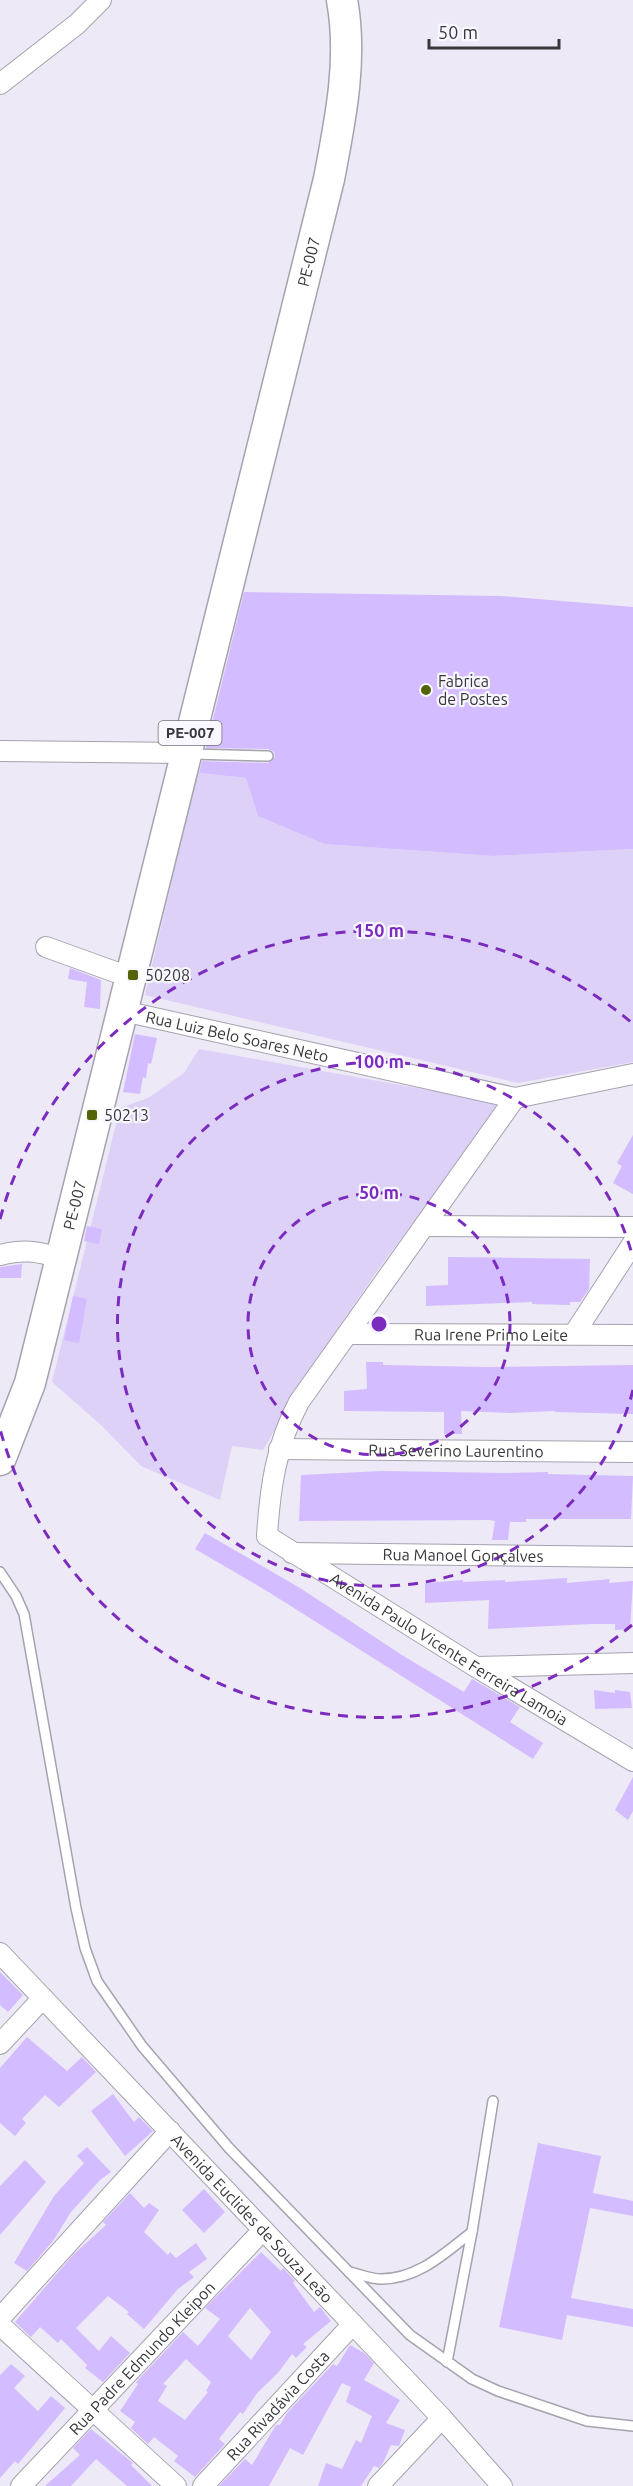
<svg xmlns="http://www.w3.org/2000/svg" width="633" height="2486" viewBox="0 0 633 2486" font-family="Ubuntu,sans-serif">
	<rect width="100%" height="100%" fill="#ede9f6"/>
	<g fill="#ddd1f7">
		<polygon points="197,773 246,778 258,816 324,844 493,856 633,849 633,1062 518,1083 145,995"/>
		<polygon points="199,1049 501,1103 375,1274 315,1362 263,1450 232,1446 220,1500 141,1466 102,1426 52,1382 120,1108 148,1098 184,1073"/>
	</g>
	<g fill="#d3bcff" fill-rule="evenodd">
		<polygon points="244,592 501,596 633,607 633,849 493,856 324,844 258,816 246,778 199,773 202,761 268,763 275,757 274,752 268,749 206,748"/>
		<polygon points="70,968 101,980 100,1009 84,1007 87,982 68,979"/>
		<polygon points="135,1034 157,1038 151,1064 148,1063 146,1078 143,1077 140,1094 123,1092"/>
		<polygon points="633,1135 633,1194 613,1183 622,1166 617,1163"/>
		<polygon points="87,1226 102,1229 99,1244 84,1241"/>
		<polygon points="448,1257 590,1259 589,1289 580,1302 570,1302 570,1305 532,1304 532,1302 426,1306 426,1286 448,1285"/>
		<polygon points="22,1264 21,1278 0,1278 0,1267"/>
		<polygon points="73,1296 87,1299 79,1343 64,1340"/>
		<polygon points="366,1362 383,1362 383,1365 487,1367 633,1365 633,1414 555,1412 555,1411 511,1413 461,1411 462,1434 444,1434 444,1412 344,1411 344,1391 367,1389"/>
		<polygon points="381,1471 506,1473 548,1472 548,1474 633,1476 631,1519 526,1519 526,1522 510,1522 508,1540 492,1540 495,1521 489,1520 299,1521 301,1475"/>
		<polygon points="205,1533 300,1588 405,1657 464,1692 472,1679 520,1707 510,1722 543,1743 533,1759 267,1591 195,1549"/>
		<polygon points="567,1578 567,1583 610,1579 609,1583 633,1581 630,1629 615,1630 615,1624 592,1624 488,1629 489,1600 425,1603 425,1583 463,1580 463,1582 505,1580 505,1582"/>
		<polygon points="594,1690 615,1693 615,1690 630,1692 632,1708 595,1709"/>
		<polygon points="633,1777 633,1811 628,1820 615,1810"/>
		<polygon points="0,1972 23,1995 8,2012 0,2005"/>
		<polygon points="27,2037 67,2071 82,2057 96,2072 59,2107 45,2095 22,2119 26,2123 15,2136 0,2123 0,2068"/>
		<polygon points="113,2094 134,2122 139,2117 153,2131 125,2156 91,2111"/>
		<polygon points="538,2143 601,2156 593,2193 633,2201 633,2216 590,2208 571,2298 633,2309 633,2327 567,2315 562,2340 499,2327"/>
		<polygon points="87,2147 111,2172 100,2180 71,2212 53,2241 27,2271 14,2263 54,2196 84,2163 77,2156"/>
		<polygon points="25,2160 46,2182 0,2235 0,2186"/>
		<polygon points="204,2189 225,2212 204,2233 182,2210"/>
		<polygon points="130,2193 144,2208 149,2203 159,2210 144,2232 168,2255 170,2252 176,2258 196,2243 207,2259 189,2272 194,2277 178,2289 144,2329 127,2314 129,2312 108,2296 76,2328 99,2351 111,2336 130,2353 103,2382 85,2368 87,2365 61,2339 58,2343 40,2327 31,2337 15,2322 73,2255 106,2225 103,2222"/>
		<path d="M 261,2252 L 281,2271 L 283,2268 L 295,2281 L 293,2283 L 314,2312 L 320,2307 L 331,2321 L 303,2344 L 307,2347 L 296,2358 L 292,2354 L 277,2374 L 257,2393 L 243,2414 L 240,2412 L 219,2439 L 225,2444 L 195,2477 L 174,2461 L 178,2456 L 154,2437 L 148,2444 L 131,2428 L 135,2422 L 120,2411 L 138,2384 L 136,2382 L 183,2332 L 198,2346 L 220,2319 L 205,2308 ZM 250,2308 L 271,2332 L 251,2360 L 228,2336 ZM 186,2359 L 211,2382 L 206,2391 L 208,2392 L 185,2420 L 158,2401 L 167,2386 L 163,2384 Z"/>
		<polygon points="350,2345 364,2353 374,2363 364,2380 400,2400 386,2423 405,2430 399,2446 391,2445 383,2463 379,2468 374,2466 361,2486 318,2486 326,2463 342,2469 356,2440 361,2443 372,2416 346,2402 351,2387 342,2383 303,2455 290,2448 269,2486 219,2486 245,2459 252,2465 276,2425 280,2425 287,2413 333,2364 337,2366"/>
		<polygon points="11,2364 25,2376 14,2388 38,2411 51,2396 65,2408 18,2464 15,2461 0,2478 0,2375"/>
		<polygon points="91,2429 133,2463 131,2465 152,2486 127,2486 96,2459 71,2486 45,2486 80,2455 73,2448"/>
	</g>
	<g fill="none" stroke-linecap="round" stroke-linejoin="round">
		<defs>
			<g id="service">
				<polyline points="192,754 268,756"/>
				<polyline points="0,1572 16,1596 24,1614 76,1908 85,1948 97,1981 142,2046 229,2148 410,2335 472,2379 498,2391 587,2421 633,2426"/>
				<path d="M 349,2272 C 359,2274 371,2279 381,2279 C 418,2279 445,2253 472,2232"/>
				<polyline points="447,2362 472,2232 493,2101"/>
			</g>
			<g id="minor">
				<polyline points="0,84 77,24 101,0"/>
				<polyline points="0,751 185,753"/>
				<polyline points="46,947 132,978"/>
				<path id="s1" d="M 123,1011 L 515,1098 L 633,1074"/>
				<path id="s2" d="M 515,1098 L 299,1402 C 276,1445 270,1488 267,1536 L 476,1667 L 633,1761"/>
				<polyline points="424,1226 633,1227"/>
				<path d="M 0,1255 C 24,1249 36,1251 60,1258"/>
				<path id="s3" d="M 349,1334 L 633,1335"/>
				<polyline points="574,1334 633,1243"/>
				<path id="s4" d="M 279,1449 L 633,1452"/>
				<path id="s5" d="M 292,1553 L 633,1557"/>
				<polyline points="476,1667 633,1663"/>
				<path id="s6" d="M 0,1953 L 442,2418 L 502,2486"/>
				<polyline points="0,2044 43,1998"/>
				<polyline points="0,2318 170,2131"/>
				<polyline points="0,2325 176,2486"/>
				<path id="s7" d="M 21,2486 L 263,2230"/>
				<path id="s8" d="M 203,2486 L 353,2324"/>
				<polyline points="378,2486 442,2418"/>
			</g>
			<g id="primary">
				<path id="s9" d="M 0,1460 L 30,1383 L 329,179 C 340,121 353,60 342,0"/>
			</g>
		</defs>
		<use href="#service" stroke="#a6a2ae" stroke-width="12"/>
		<use href="#minor" stroke="#a6a2ae" stroke-width="22"/>
		<use href="#primary" stroke="#a6a2ae" stroke-width="33"/>
		<use href="#service" stroke="#fff" stroke-width="9"/>
		<use href="#minor" stroke="#fff" stroke-width="20"/>
		<use href="#primary" stroke="#fff" stroke-width="30"/>
	</g>
	<g fill="none" stroke="#7b2cbf" stroke-width="3" stroke-dasharray="10 8">
		<circle cx="379" cy="1324" r="131"/>
		<path d="M633 1390A262 262 0 1 1 633 1258"/>
		<path d="M632 1625A393 393 0 0 1 0 1429M0 1219A393 393 0 0 1 632 1023"/>
	</g>
	<g fill="#546307" stroke="#f9f7ff" stroke-width="2">
		<circle cx="426" cy="690" r="6"/>
		<rect x="127" y="969" width="12" height="12" rx="3"/>
		<rect x="86" y="1109" width="12" height="12" rx="3"/>
	</g>
	<g text-anchor="middle" stroke-width="4.5" stroke-linejoin="round" paint-order="stroke">
		<rect fill="#f9f7ff" stroke="#727176" stroke-width="1.5" x="158.5" y="721" width="63" height="24" rx="4.5"/>
		<g font-size="15" font-weight="bold" fill="#38373c">
			<text x="190" y="738">PE-007</text>
		</g>
		<g font-size="16" fill="#38373c" stroke="#f9f7ff">
			<text dy="6" stroke="none"><textPath href="#s9" startOffset="1238">PE-007</textPath></text>
			<text dy="6" stroke="none"><textPath href="#s1" startOffset="117">Rua Luiz Belo Soares Neto</textPath></text>
			<text dy="6" stroke="none"><textPath href="#s9" startOffset="266">PE-007</textPath></text>
			<text dy="6" stroke="none"><textPath href="#s3" startOffset="142">Rua Irene Primo Leite</textPath></text>
			<text dy="6" stroke="none"><textPath href="#s4" startOffset="177">Rua Severino Laurentino</textPath></text>
			<text dy="6" stroke="none"><textPath href="#s5" startOffset="171">Rua Manoel Gonçalves</textPath></text>
			<text dy="6" stroke="none"><textPath href="#s2" startOffset="726">Avenida Paulo Vicente Ferreira Lamoia</textPath></text>
			<text dy="6" stroke="none"><textPath href="#s6" startOffset="366">Avenida Euclides de Souza Leão</textPath></text>
			<text dy="6" stroke="none"><textPath href="#s7" startOffset="176">Rua Padre Edmundo Kleipon</textPath></text>
			<text dy="6" stroke="none"><textPath href="#s8" startOffset="110">Rua Rivadávia Costa</textPath></text>
		</g>
		<g font-size="16" fill="#38373c" stroke="#f9f7ff" text-anchor="start">
			<text x="438" y="687">Fabrica<tspan x="438" dy="18">de Postes</tspan></text>
			<text x="145" y="981">50208</text>
			<text x="104" y="1121">50213</text>
		</g>
	</g>
	<circle cx="379" cy="1324" r="9" fill="#7b2cbf" stroke="#f9f7ff" stroke-width="3"/>
	<g font-size="18" text-anchor="middle" font-weight="bold" fill="#7b2cbf" stroke="#f9f7ff" stroke-width="4.5" stroke-linejoin="round" paint-order="stroke">
		<text x="379" y="937">150 m</text>
		<text x="379" y="1068">100 m</text>
		<text x="379" y="1199">50 m</text>
	</g>
	<path d="M429 39v9h130v-9" fill="none" stroke="#38373c" stroke-width="3"/>
	<text x="438" y="39" font-size="18" fill="#38373c" stroke="#f9f7ff" stroke-width="4.5" paint-order="stroke">50 m</text>
</svg>
